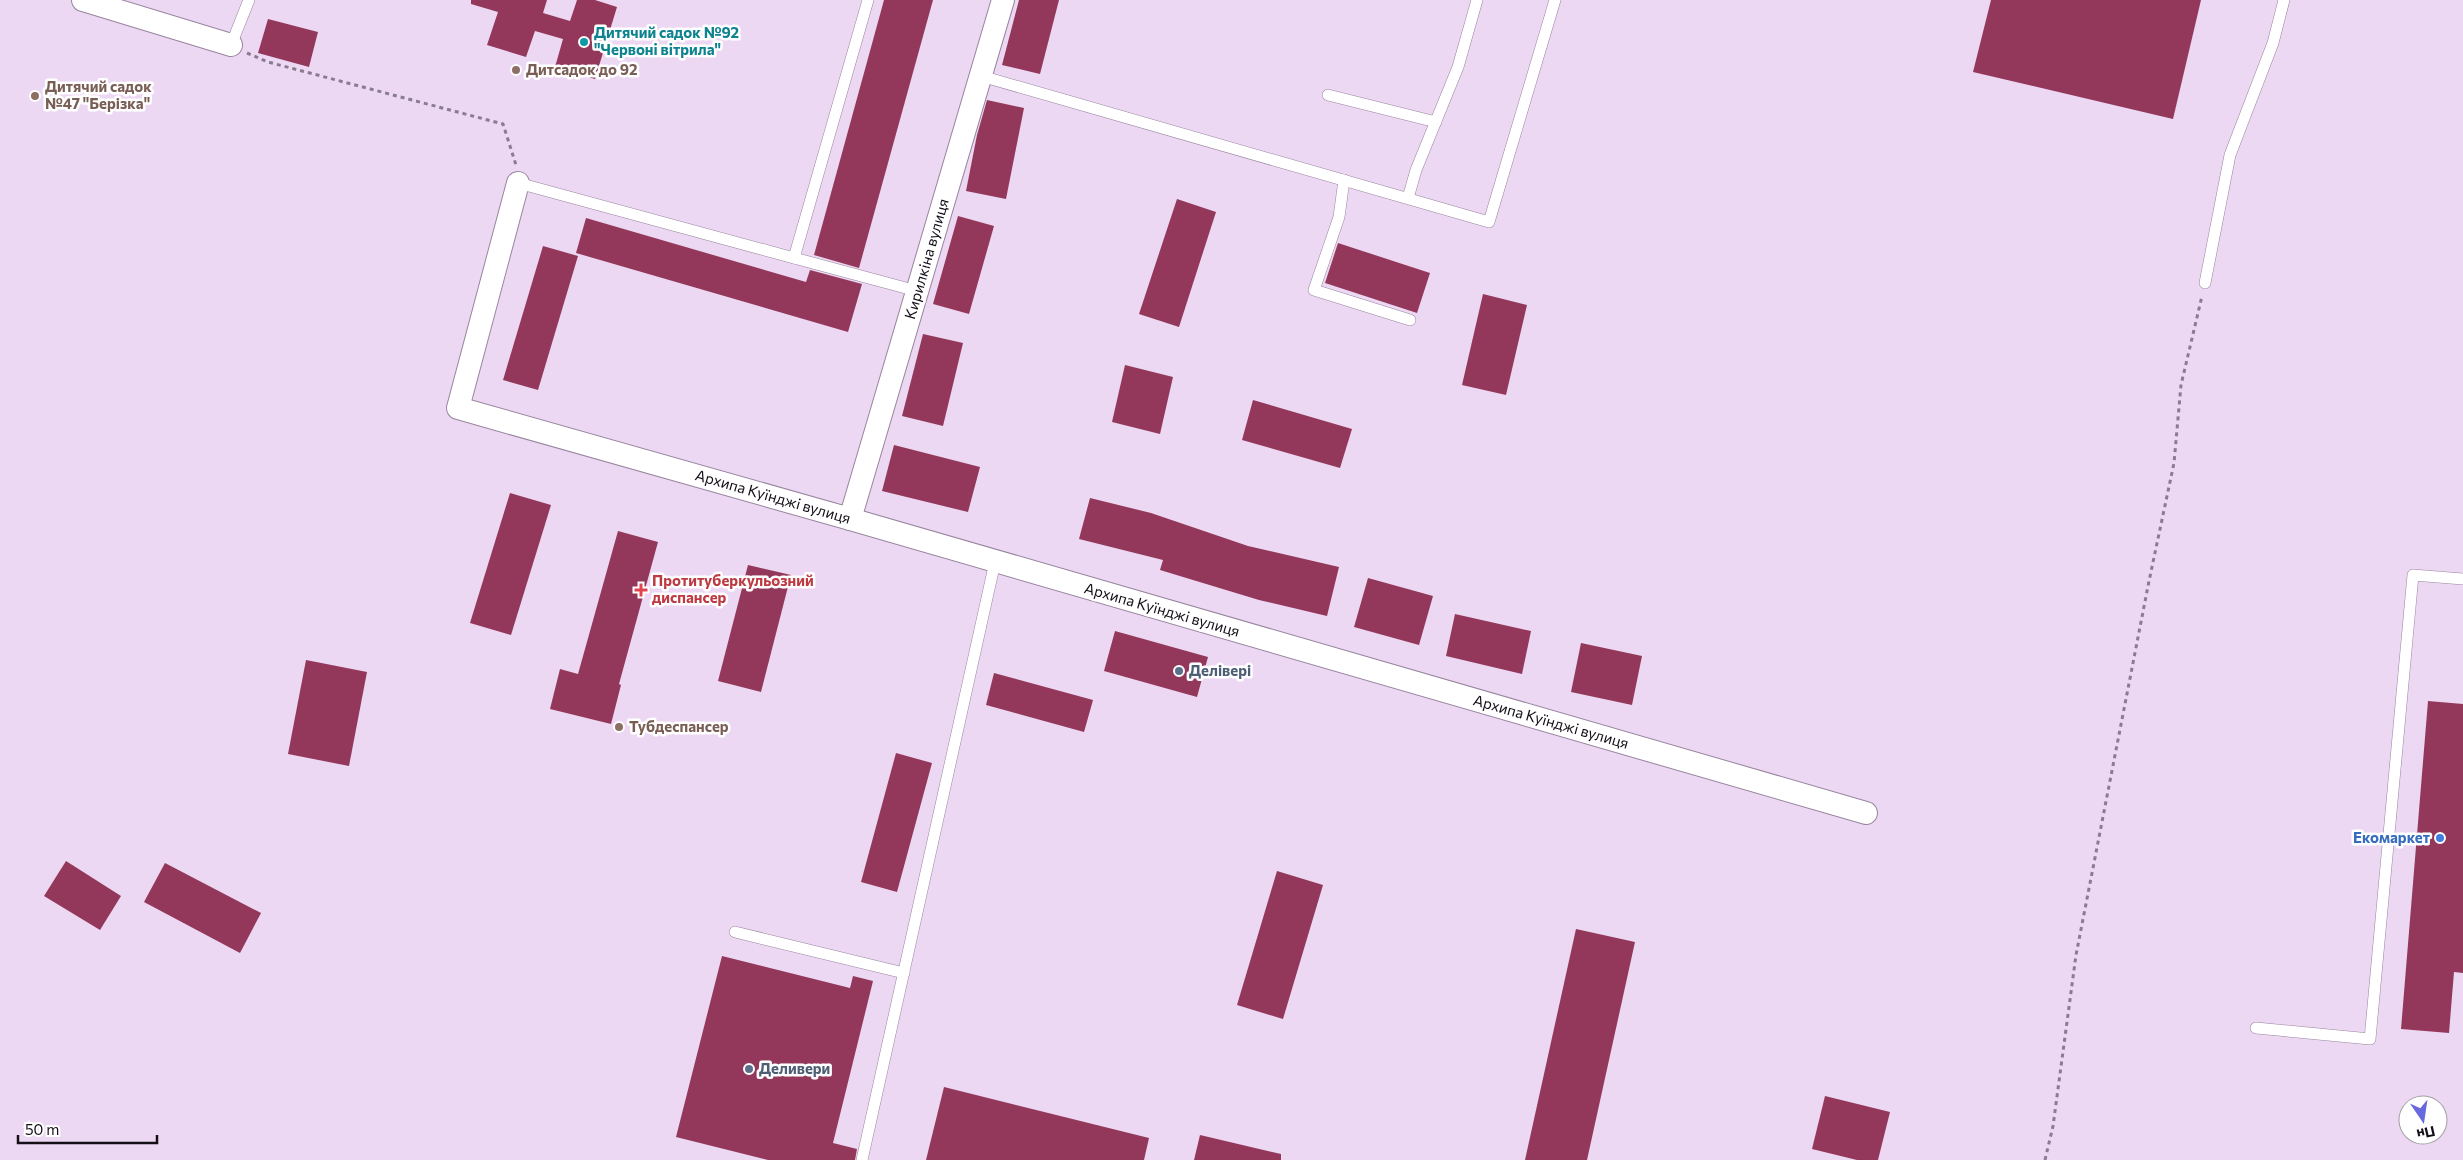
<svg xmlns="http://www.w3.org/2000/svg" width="2463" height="1160" viewBox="0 0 2463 1160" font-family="Commissioner,sans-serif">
	<rect width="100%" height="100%" fill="#ecd8f3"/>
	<g fill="#93385b">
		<polygon points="471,0 547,0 543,13 570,21 577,0 595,0 617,7 595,79 555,67 563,39 535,31 526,57 487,45 498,12 471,4"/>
		<polygon points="884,0 933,0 859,268 814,255"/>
		<polygon points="1019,0 1059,0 1040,74 1002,65"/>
		<polygon points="1991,0 2201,0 2173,119 1973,72"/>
		<polygon points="268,19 318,32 309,67 258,53"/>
		<polygon points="987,100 1024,108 1006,199 966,191 977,135"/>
		<polygon points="1177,199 1216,212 1179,327 1139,314"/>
		<polygon points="958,216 994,226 969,314 933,304"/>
		<polygon points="586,218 806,282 810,270 862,284 848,332 576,253"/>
		<polygon points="1338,243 1430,273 1417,313 1325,283"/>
		<polygon points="543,246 578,256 538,390 503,380"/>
		<polygon points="1483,294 1527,305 1506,395 1462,385"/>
		<polygon points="923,334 963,343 943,426 902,416"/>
		<polygon points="1125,365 1173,377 1160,434 1112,422"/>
		<polygon points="1253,400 1352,429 1340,468 1242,440"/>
		<polygon points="894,445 980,467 968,512 882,491"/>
		<polygon points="510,493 551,505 511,635 470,623"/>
		<polygon points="1090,498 1151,513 1248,546 1339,567 1327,616 1259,600 1160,570 1163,560 1079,539"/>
		<polygon points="618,531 658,542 619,684 621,685 611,724 550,709 560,669 578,674"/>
		<polygon points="748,565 791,575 761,692 718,681"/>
		<polygon points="1368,578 1433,596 1419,645 1354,627"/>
		<polygon points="1455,614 1531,631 1522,674 1446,656"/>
		<polygon points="1115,631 1208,657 1197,697 1104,671"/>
		<polygon points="1581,643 1642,656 1632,705 1571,692"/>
		<polygon points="306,660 367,672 349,766 288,754"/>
		<polygon points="994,673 1093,700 1084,732 986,705"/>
		<polygon points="2428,701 2463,704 2463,973 2454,972 2449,1033 2401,1029"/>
		<polygon points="896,753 932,763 897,892 861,882"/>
		<polygon points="66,861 121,896 100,930 44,896"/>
		<polygon points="165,863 261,913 240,953 144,902"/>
		<polygon points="1277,871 1323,885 1283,1019 1237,1005"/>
		<polygon points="1576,929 1635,942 1587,1160 1525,1160"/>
		<polygon points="722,956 850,988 853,976 873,981 833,1143 857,1149 855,1160 768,1160 676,1137"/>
		<polygon points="944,1087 1149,1138 1144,1160 926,1160"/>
		<polygon points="1825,1096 1890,1112 1878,1160 1857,1160 1812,1149"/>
		<polygon points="1200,1135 1281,1154 1281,1160 1194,1160"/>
	</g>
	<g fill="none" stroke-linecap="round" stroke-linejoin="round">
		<defs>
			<g id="service">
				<polyline points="868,0 794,258 917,291"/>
				<polyline points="231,45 249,0"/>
				<polyline points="981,76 1489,222 1555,0"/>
				<polyline points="1328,95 1436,122"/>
				<polyline points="1344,180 1339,217 1314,290 1410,320"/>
				<polyline points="518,183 794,258"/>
				<polyline points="1408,198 1416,170 1458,67 1477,0"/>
				<polyline points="2205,283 2230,155 2273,43 2284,0"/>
				<polyline points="735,932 904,973"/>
				<polyline points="2256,1028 2370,1039 2413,575 2463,579"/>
				<polyline points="862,1160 995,562"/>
			</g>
			<g id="minor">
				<polyline points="83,0 231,45"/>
				<polyline points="518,183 458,408 850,519 1866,813"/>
				<polyline points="850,519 1003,0"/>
			</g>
		</defs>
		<use href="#service" stroke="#98859e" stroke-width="12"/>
		<use href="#minor" stroke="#98859e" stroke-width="24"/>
		<g stroke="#897c8e" stroke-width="3" stroke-dasharray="4 4" stroke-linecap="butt">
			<polyline points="247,53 268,62 503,124 516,165"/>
			<polyline points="2045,1160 2053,1126 2076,955 2149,581 2174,463 2181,385 2202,296"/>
		</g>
		<use href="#service" stroke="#fff" stroke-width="11"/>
		<use href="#minor" stroke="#fff" stroke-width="22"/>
	</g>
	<circle fill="#0f9aa8" stroke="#fff" stroke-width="2" cx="584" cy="42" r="5"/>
	<g fill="#8d6e63" stroke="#fff" stroke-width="2">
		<circle cx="516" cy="70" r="5"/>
		<circle cx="35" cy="96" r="5"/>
		<circle cx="619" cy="727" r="5"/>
	</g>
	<path fill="#e0444e" stroke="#fff" stroke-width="2" d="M638.5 582.5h5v5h5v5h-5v5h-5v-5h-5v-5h5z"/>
	<g fill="#5c6f8a" stroke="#fff" stroke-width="2">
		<circle cx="1179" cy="671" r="5"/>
		<circle cx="749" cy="1069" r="5"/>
	</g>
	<circle fill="#3f7fe0" stroke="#fff" stroke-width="2" cx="2440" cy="838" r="5"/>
	<g text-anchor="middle" stroke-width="5" stroke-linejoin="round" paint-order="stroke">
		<g font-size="15" font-weight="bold" fill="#0d838f" stroke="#fff" text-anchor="start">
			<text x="594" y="38">Дитячий садок №92<tspan x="594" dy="17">"Червонi вiтрила"</tspan></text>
		</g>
		<g font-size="15" font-weight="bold" fill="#785e54" stroke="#fff" text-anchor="start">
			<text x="526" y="75">Дитсадок до 92</text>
			<text x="45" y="92">Дитячий садок<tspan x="45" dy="17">№47 "Берізка"</tspan></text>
			<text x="629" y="732">Тубдеспансер</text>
		</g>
		<g font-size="15" fill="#140e17" stroke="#fff">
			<text transform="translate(927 259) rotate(-74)" y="5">Кирилкіна вулиця</text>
			<text transform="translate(773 497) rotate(16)" y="5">Архипа Куїнджі вулиця</text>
			<text transform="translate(1162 610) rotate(16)" y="5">Архипа Куїнджі вулиця</text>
			<text transform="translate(1551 722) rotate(16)" y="5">Архипа Куїнджі вулиця</text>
		</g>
		<g font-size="15" font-weight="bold" fill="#be3a42" stroke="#fff" text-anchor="start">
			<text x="652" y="586">Протитуберкульозний<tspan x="652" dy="17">диспансер</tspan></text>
		</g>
		<g font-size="15" font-weight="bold" fill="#4e5e75" stroke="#fff" text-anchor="start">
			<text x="1189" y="676">Делівері</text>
			<text x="759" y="1074">Деливери</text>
		</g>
		<g font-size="15" font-weight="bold" fill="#366cbe" stroke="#fff" text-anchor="end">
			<text x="2430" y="843">Екомаркет</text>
		</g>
	</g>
	<g transform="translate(2423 1120) rotate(167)"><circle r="24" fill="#ffffff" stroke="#a19fa2"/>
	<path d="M0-4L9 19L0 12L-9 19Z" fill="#6868e1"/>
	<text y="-8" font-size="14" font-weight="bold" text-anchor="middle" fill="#140e17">Пн</text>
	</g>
	<path d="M18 1135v8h139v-8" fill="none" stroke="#140e17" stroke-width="2.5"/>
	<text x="25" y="1135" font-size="15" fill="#140e17" stroke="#ffffff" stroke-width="4" paint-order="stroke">50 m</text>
</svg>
